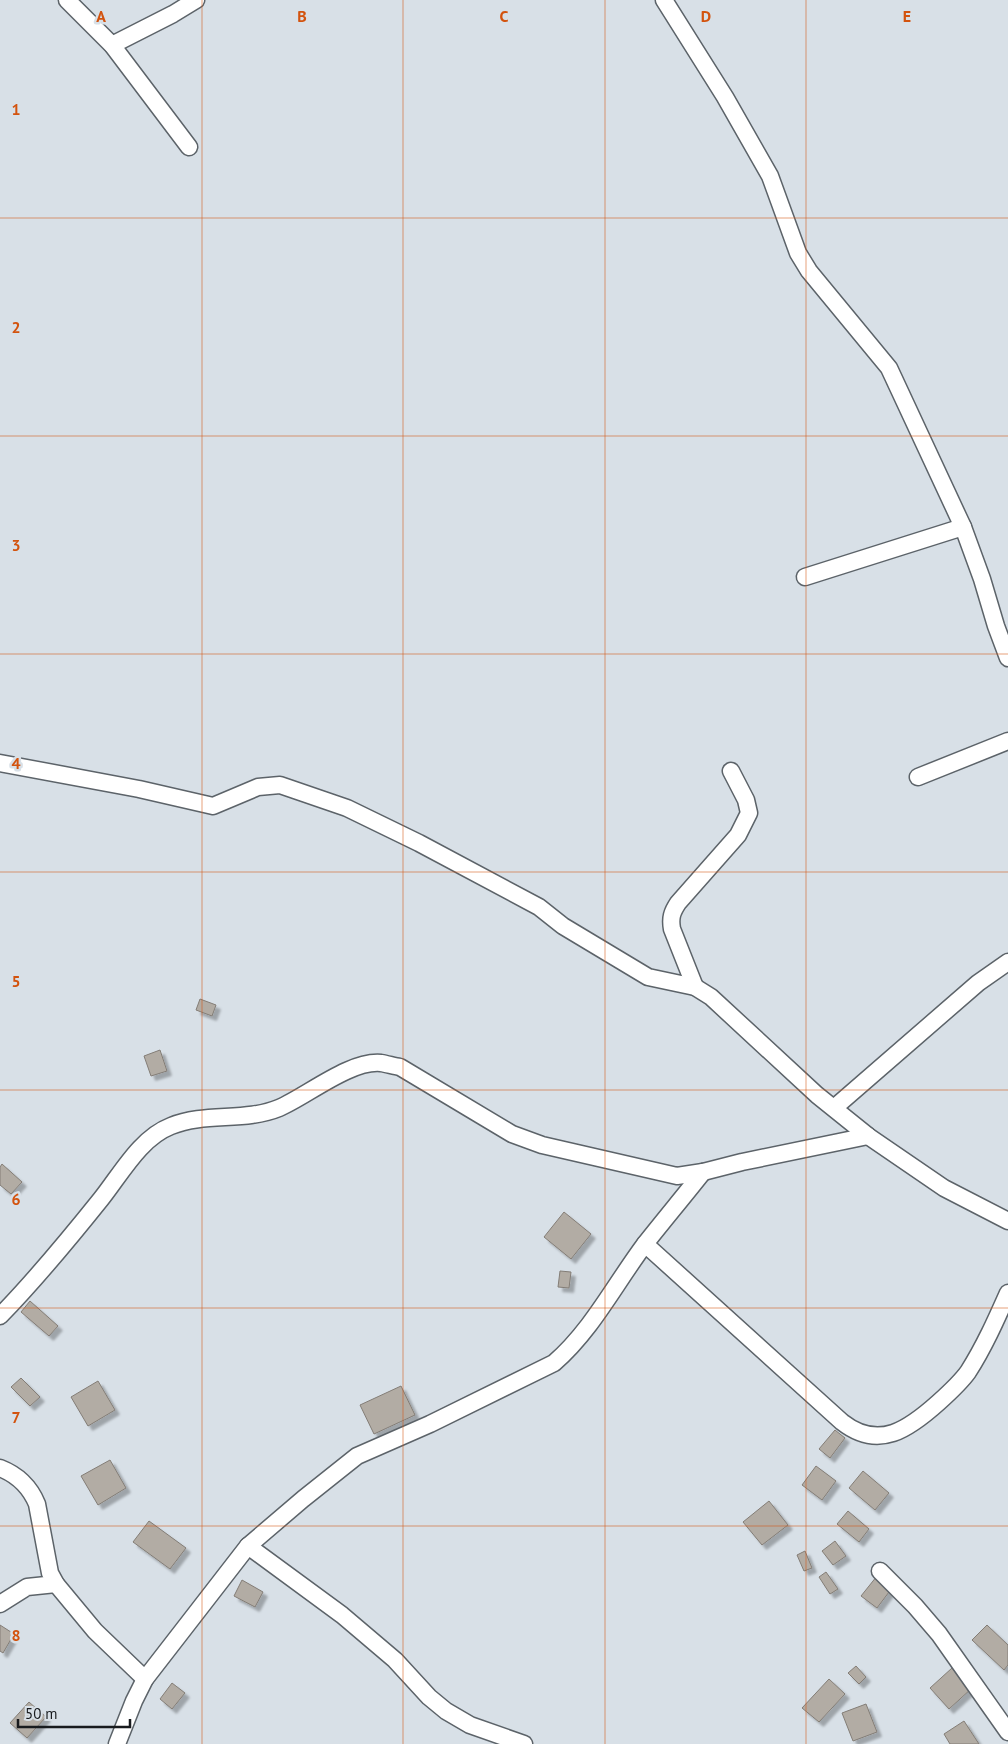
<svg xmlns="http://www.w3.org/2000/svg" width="1008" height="1744" viewBox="0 0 1008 1744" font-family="'PT Sans',sans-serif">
	<defs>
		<filter id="shadow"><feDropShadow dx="4.5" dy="4.5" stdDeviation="1" flood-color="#0004"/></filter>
	</defs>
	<rect width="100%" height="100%" fill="#d8e0e7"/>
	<g fill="#b2aca4" stroke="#837d76" filter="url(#shadow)">
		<polygon points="200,999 216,1005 212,1016 196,1010"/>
		<polygon points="160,1050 167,1071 151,1076 144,1056"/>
		<polygon points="2,1164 22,1182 11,1194 0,1185 0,1167"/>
		<polygon points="564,1212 591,1234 571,1259 544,1237"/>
		<polygon points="560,1271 571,1272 569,1288 558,1287"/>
		<polygon points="30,1301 58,1326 49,1336 21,1312"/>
		<polygon points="21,1378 40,1397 30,1406 11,1387"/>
		<polygon points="98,1381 115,1410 88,1426 71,1397"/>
		<polygon points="401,1386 415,1415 374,1434 360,1405"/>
		<polygon points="835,1430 845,1438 830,1458 819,1449"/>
		<polygon points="110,1460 126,1488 98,1505 81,1476"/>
		<polygon points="816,1466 836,1481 822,1500 802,1485"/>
		<polygon points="863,1471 889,1493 875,1510 849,1488"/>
		<polygon points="769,1501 788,1525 762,1545 743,1522"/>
		<polygon points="848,1511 869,1529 859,1542 837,1524"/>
		<polygon points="149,1521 186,1548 170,1569 133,1542"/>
		<polygon points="835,1541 846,1556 833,1565 822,1551"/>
		<polygon points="805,1551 812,1568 804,1571 797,1555"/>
		<polygon points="826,1572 838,1589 830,1594 819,1577"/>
		<polygon points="877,1576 892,1588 877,1608 861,1596"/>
		<polygon points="242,1580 263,1592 255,1607 234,1596"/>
		<polygon points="0,1625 14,1634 3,1653 0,1651"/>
		<polygon points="987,1625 1008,1645 1008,1665 1004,1670 972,1640"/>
		<polygon points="856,1666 866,1677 859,1684 848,1673"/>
		<polygon points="952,1668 971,1689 949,1709 930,1688"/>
		<polygon points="829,1679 845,1694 819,1722 802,1708"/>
		<polygon points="172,1683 185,1693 172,1709 160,1699"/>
		<polygon points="29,1702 46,1717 27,1738 10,1723"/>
		<polygon points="866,1704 877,1732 853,1741 842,1713"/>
		<polygon points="964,1721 979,1744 950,1744 944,1734"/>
	</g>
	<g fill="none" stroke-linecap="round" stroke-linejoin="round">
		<defs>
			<g id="street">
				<polyline points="67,0 112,45 189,147"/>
				<polyline points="664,0 725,97 770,176 798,253 809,271 889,368 963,527 982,579 996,626 1008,658"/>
				<polyline points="112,45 173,14 196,0"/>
				<polyline points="805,577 963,527"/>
				<polyline points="0,763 139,789 213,806 258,787 280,785 347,808 419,843 539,907 563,926 648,977 695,987 711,997 817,1095 868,1136 944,1188 1008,1221"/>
				<polyline points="918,777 1008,741"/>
				<path d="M 695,987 L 672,929 C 670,918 672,912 678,903 L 738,835 L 749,813 L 746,800 L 731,771"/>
				<polyline points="834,1108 978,983 1008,962"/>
				<path d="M 645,1244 L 842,1422 C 879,1451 909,1429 939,1402 C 949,1393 960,1383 968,1372 C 984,1347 996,1320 1008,1293"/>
				<path d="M 0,1316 C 36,1279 69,1239 101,1199 C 121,1174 140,1138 171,1126 C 205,1112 245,1122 279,1108 C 307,1096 350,1060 381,1063 C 387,1064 394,1066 400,1067 L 512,1134 L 542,1145 L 677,1176 L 703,1172 L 742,1162 L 868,1136"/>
				<path d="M 0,1468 C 18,1475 30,1487 37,1504 L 50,1573 L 56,1584 L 95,1631 L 145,1679"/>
				<polyline points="248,1546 342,1615 395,1660 429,1697 446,1711 470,1725 524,1744"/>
				<polyline points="880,1571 915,1606 939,1634 1008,1732"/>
				<polyline points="0,1604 27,1587 56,1584"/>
				<path d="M 117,1744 L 134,1701 L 145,1679 L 248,1546 L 303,1499 L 357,1456 L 430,1424 L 554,1363 C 592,1330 615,1284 645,1244 C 664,1220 684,1196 703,1172"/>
			</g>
		</defs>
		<use href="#street" stroke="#5c6369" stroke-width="19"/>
		<use href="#street" stroke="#fff" stroke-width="16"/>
	</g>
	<path fill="none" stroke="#d3530e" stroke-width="1" stroke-opacity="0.55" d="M 202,0 L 202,1744M 403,0 L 403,1744M 605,0 L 605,1744M 806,0 L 806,1744M 0,218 L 1008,218M 0,436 L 1008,436M 0,654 L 1008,654M 0,872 L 1008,872M 0,1090 L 1008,1090M 0,1308 L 1008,1308M 0,1526 L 1008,1526"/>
	<g font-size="16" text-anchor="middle" font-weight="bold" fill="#d3530e" stroke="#d8e0e7" stroke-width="5" stroke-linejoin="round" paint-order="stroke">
		<text x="101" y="22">A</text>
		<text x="302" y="22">B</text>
		<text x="504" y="22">C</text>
		<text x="706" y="22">D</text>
		<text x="907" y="22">E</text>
		<text x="16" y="115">1</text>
		<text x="16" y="333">2</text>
		<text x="16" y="551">3</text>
		<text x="16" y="769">4</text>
		<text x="16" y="987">5</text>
		<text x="16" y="1205">6</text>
		<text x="16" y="1423">7</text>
		<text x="16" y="1641">8</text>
	</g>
	<path d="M18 1719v8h112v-8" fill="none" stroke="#181b1e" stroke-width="2.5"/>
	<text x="25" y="1719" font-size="15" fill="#181b1e" stroke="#d8e0e7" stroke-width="4" paint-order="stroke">50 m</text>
</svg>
